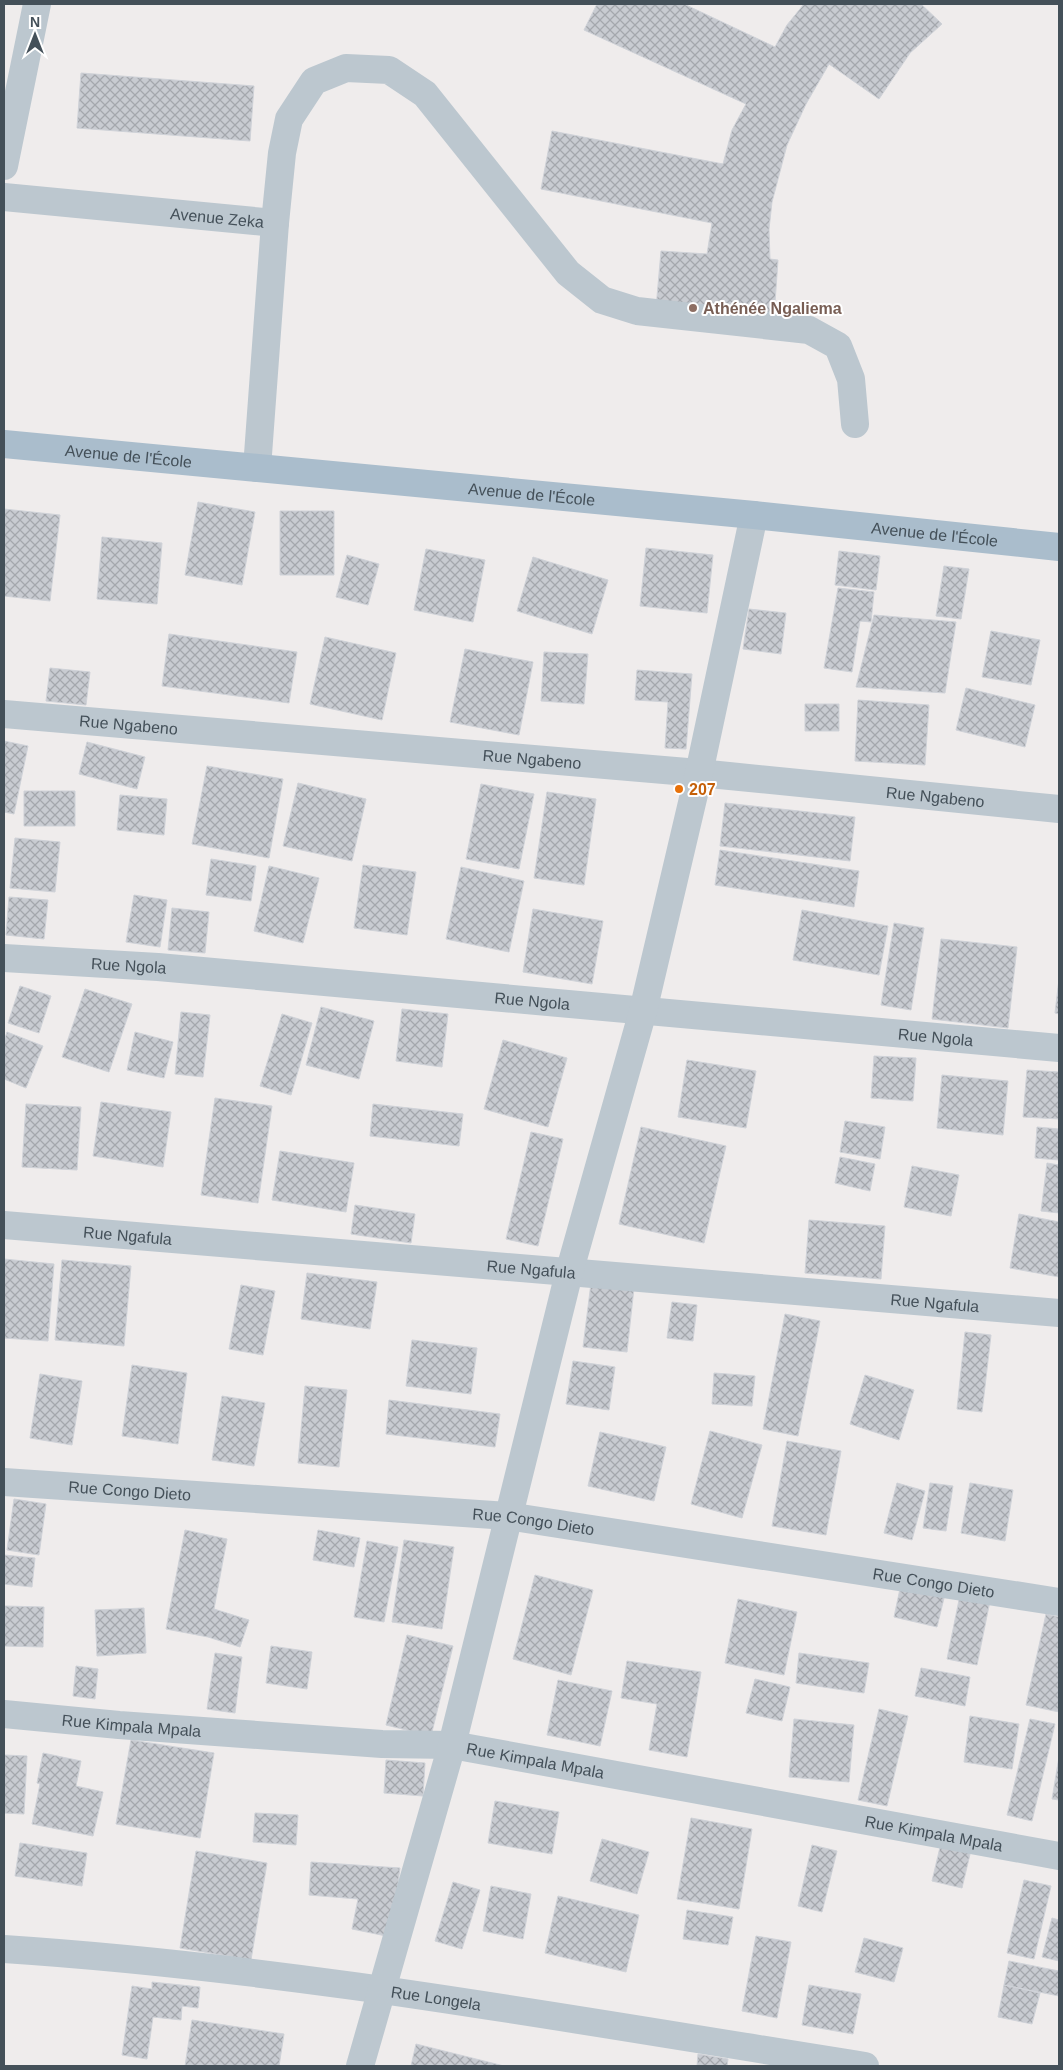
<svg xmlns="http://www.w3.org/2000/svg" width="1063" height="2070" viewBox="0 0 1063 2070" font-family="Arial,sans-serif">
<defs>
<pattern id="building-cross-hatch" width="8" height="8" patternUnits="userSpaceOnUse" patternTransform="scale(1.25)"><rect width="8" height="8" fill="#c8cbd1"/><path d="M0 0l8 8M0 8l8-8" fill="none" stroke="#a4a7ad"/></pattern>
</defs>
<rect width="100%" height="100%" fill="#efecec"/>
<path fill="url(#building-cross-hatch)" stroke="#cfd2d8" d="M597 4H684L775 47 787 25 804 4H921L942 24 910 53 879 99 829 64 806 104 787 145 772 202 769 229 770 259 778 260 774 317 656 308 661 251 707 254 712 223 541 189 552 131 723 164 732 130 746 104 584 30Z
M81 73 254 86 250 141 77 128Z
M198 502 255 512 242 585 185 575Z
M4 509 60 515 50 601 4 596Z
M280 511H334V575H280Z
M102 537 162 543 157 604 97 599Z
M646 548 713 555 707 613 640 606Z
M426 549 485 560 473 622 414 610Z
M839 551 880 556 876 590 835 585Z
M347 555 379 564 368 605 336 597Z
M533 557 608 580 592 634 517 611Z
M944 566 969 569 961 619 936 616Z
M838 588 874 592 871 622 860 621 852 672 824 668Z
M749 609 786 613 781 654 743 649Z
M874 615 956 622 945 693 856 687Z
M991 631 1040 640 1031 685 982 677Z
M169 634 297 652 289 703 162 686Z
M325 637 396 653 382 720 310 704Z
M465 649 533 662 519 735 450 722Z
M544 652 588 654 584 704 541 701Z
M50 668 90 672 86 705 46 701Z
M637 670 692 674 686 749 665 748 668 702 635 700Z
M966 688 1035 705 1025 747 956 730Z
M858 700 929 705 925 765 855 761Z
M805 704H839V731H805Z
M4 741 28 746 14 814 4 812Z
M87 742 145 757 137 789 79 774Z
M207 766 283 779 269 858 192 844Z
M298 783 366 799 352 861 283 846Z
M481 784 534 794 519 869 466 859Z
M24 791H75V826H24Z
M547 792 596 799 584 885 534 878Z
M120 795 167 799 164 835 117 830Z
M725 803 855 817 850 861 720 846Z
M15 838 60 842 55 892 10 888Z
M720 850 859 871 854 907 715 885Z
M211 859 256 866 251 901 206 895Z
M363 865 416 872 407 935 354 928Z
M269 866 319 878 303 943 254 931Z
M461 867 524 881 509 952 446 939Z
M134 895 167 900 160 947 126 942Z
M9 897 48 900 44 939 6 935Z
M172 908 209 912 205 953 168 950Z
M533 909 603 921 592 984 523 972Z
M802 910 888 926 879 975 793 960Z
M894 923 924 928 911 1010 881 1005Z
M941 939 1017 947 1008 1028 932 1019Z
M1059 979V1014L1055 1013Z
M20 986 51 996 39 1033 8 1023Z
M85 989 132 1004 109 1072 62 1057Z
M321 1007 374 1021 359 1079 306 1065Z
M402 1009 448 1014 442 1067 396 1061Z
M181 1012 210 1015 203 1077 175 1074Z
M282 1014 312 1023 291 1095 260 1086Z
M7 1032 43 1046 26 1088 4 1079V1041Z
M135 1032 173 1042 164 1078 127 1070Z
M503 1040 567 1058 548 1127 484 1109Z
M874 1056 916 1058 913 1101 871 1098Z
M687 1060 756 1071 746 1128 678 1117Z
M1027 1070 1059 1072V1119L1023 1117Z
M942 1075 1008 1081 1003 1135 937 1128Z
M215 1098 272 1106 258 1203 201 1195Z
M101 1102 171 1112 163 1167 93 1156Z
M26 1104 81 1107 77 1170 22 1167Z
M373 1104 463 1114 459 1146 370 1136Z
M845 1121 885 1127 880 1159 840 1152Z
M641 1127 726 1146 704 1243 619 1224Z
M1037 1127 1059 1129V1160L1035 1158Z
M531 1132 563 1139 538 1246 506 1239Z
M280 1151 354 1163 346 1212 272 1200Z
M840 1157 875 1164 870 1191 835 1183Z
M1047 1163 1059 1165V1213L1041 1211Z
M912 1166 959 1175 951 1216 904 1207Z
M355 1205 415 1214 411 1243 351 1234Z
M1019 1214 1059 1222V1277L1010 1268Z
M809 1220 885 1226 881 1279 805 1273Z
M4 1259 54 1264 48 1341 4 1338Z
M62 1260 131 1266 124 1346 55 1340Z
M307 1273 377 1282 370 1329 301 1319Z
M591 1283 634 1288 627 1352 583 1347Z
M241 1285 275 1291 263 1355 229 1349Z
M672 1302 697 1305 693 1341 667 1338Z
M785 1314 820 1321 798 1436 763 1429Z
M965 1332 991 1335 982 1412 957 1409Z
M412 1340 477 1348 471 1394 406 1386Z
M573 1361 615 1367 609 1410 566 1404Z
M132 1365 187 1373 178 1444 122 1436Z
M714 1373 755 1376 752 1406 712 1404Z
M40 1374 82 1381 72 1445 30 1438Z
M865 1375 914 1390 899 1440 850 1424Z
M305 1386 347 1390 339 1467 298 1463Z
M222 1396 265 1403 254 1466 212 1460Z
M389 1400 500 1414 495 1447 386 1434Z
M710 1431 762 1445 742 1518 691 1504Z
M600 1432 666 1447 654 1501 588 1486Z
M787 1441 841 1451 826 1535 772 1526Z
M897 1483 925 1491 912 1540 884 1533Z
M930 1483 953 1486 946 1531 923 1528Z
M970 1483 1013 1490 1005 1541 961 1533Z
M14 1499 46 1504 39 1555 7 1550Z
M185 1530 227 1539 214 1609 249 1620 240 1647 208 1637 166 1629Z
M318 1530 360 1538 354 1567 313 1560Z
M404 1540 454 1547 442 1629 392 1622Z
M367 1541 398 1547 384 1622 354 1617Z
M4 1555 35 1558 32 1587 4 1584Z
M535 1575 593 1590 571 1675 513 1659Z
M901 1584 945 1594 937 1627 894 1617Z
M960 1595 990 1601 977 1665 947 1659Z
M738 1599 797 1612 784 1675 725 1663Z
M4 1606 44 1607 43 1647 4 1646Z
M144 1608 146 1653 97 1656 95 1610Z
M1046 1614 1059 1617V1712L1026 1705Z
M407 1635 453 1646 431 1736 386 1725Z
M271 1646 312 1652 307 1689 266 1683Z
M215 1653 242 1657 235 1713 207 1709Z
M799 1653 869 1663 864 1693 796 1683Z
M627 1661 701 1672 687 1757 649 1750 657 1704 621 1698Z
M76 1666 98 1669 95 1699 73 1696Z
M921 1668 970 1677 965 1706 915 1696Z
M755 1679 790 1687 782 1721 746 1713Z
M558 1680 612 1691 600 1746 547 1735Z
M879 1709 908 1716 887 1806 858 1800Z
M970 1716 1019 1724 1012 1769 964 1762Z
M794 1719 854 1725 849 1782 789 1777Z
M1030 1719 1055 1724 1032 1821 1007 1815Z
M131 1740 214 1753 200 1838 116 1824Z
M43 1753 81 1761 76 1786 103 1792 93 1836 32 1824 40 1784 37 1783Z
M4 1755 27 1756 24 1814 4 1813Z
M1059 1757V1800L1052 1799Z
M386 1760 425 1763 423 1796 384 1793Z
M495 1801 559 1812 552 1854 488 1843Z
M255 1813 298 1815 296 1845 253 1842Z
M691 1818 752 1829 739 1909 677 1899Z
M602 1839 649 1852 637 1894 590 1881Z
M20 1843 87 1853 82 1886 15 1876Z
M941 1843 971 1850 962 1888 932 1881Z
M812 1845 837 1851 822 1912 798 1906Z
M196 1851 267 1863 251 1960 180 1948Z
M311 1862 400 1868 391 1937 352 1929 358 1899 309 1895Z
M1024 1880 1051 1886 1034 1959 1007 1953Z
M453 1882 480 1890 462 1949 435 1941Z
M491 1886 531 1894 523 1939 483 1931Z
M558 1896 639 1915 626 1972 545 1953Z
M687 1910 733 1917 728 1945 683 1939Z
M1052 1918 1059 1920V1961L1042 1957Z
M756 1936 791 1942 777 2018 742 2011Z
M864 1938 903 1948 894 1982 855 1972Z
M1009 1961 1059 1971V1996L1004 1985Z
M152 1982 200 1987 198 2008 182 2006 181 2020 153 2017 147 2059 122 2055 132 1986 152 1989Z
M809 1985 861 1994 853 2034 802 2025Z
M1004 1985 1040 1993 1032 2024 998 2017Z
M192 2020 284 2034 279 2066H185Z
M416 2044 504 2066H411Z
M698 2054 728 2059 727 2066H697Z"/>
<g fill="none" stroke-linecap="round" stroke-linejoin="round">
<g stroke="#bcc7cf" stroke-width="28">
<path d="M4 166 37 4"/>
<path id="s1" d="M4 197 275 223"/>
<path d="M257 468 275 223 282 153 289 119 314 81 346 68 389 70 425 94 568 273 602 300 637 311 809 330 838 346 851 379 855 424"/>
<path id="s2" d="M4 714 699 773 1059 809"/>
<path id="s3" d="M4 958 158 967 1059 1048"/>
<path id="s4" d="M4 1225 1059 1313"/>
<path id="s5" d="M4 1482 508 1516 1059 1602"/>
<path id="s6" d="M4 1714 119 1725 382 1744 452 1745 1059 1856"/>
<path id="s7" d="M4 1949C293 1968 579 2021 865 2066"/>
<path d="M360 2066 452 1745 569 1273 643 1011 699 773 754 515"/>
</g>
<path stroke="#aabdcc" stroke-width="28" id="s8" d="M4 444 754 515 1059 547"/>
</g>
<circle fill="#8d6e63" stroke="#fff" stroke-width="2" cx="693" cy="308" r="5"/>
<circle fill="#e8710a" stroke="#fff" stroke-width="2" cx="679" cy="789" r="5"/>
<g text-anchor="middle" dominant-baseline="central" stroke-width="4" stroke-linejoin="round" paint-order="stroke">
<g font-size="16" fill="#445059" stroke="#fff">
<text stroke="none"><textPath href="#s1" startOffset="214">Avenue Zeka</textPath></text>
<text stroke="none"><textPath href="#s8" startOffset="125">Avenue de l'École</textPath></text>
<text stroke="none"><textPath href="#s8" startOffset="530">Avenue de l'École</textPath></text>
<text stroke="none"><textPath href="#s8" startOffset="935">Avenue de l'École</textPath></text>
<text stroke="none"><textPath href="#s2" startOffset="125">Rue Ngabeno</textPath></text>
<text stroke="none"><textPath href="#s2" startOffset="530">Rue Ngabeno</textPath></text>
<text stroke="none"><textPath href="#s2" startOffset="935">Rue Ngabeno</textPath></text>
<text stroke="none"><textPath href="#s3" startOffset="125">Rue Ngola</textPath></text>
<text stroke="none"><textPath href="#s3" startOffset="530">Rue Ngola</textPath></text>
<text stroke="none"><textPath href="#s3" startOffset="935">Rue Ngola</textPath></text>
<text stroke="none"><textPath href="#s4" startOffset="124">Rue Ngafula</textPath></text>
<text stroke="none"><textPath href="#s4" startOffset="529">Rue Ngafula</textPath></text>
<text stroke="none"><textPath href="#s4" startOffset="934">Rue Ngafula</textPath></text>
<text stroke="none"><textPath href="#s5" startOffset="126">Rue Congo Dieto</textPath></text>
<text stroke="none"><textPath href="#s5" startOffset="531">Rue Congo Dieto</textPath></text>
<text stroke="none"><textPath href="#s5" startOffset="936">Rue Congo Dieto</textPath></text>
<text stroke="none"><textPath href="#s6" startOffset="128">Rue Kimpala Mpala</textPath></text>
<text stroke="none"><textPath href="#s6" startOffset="534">Rue Kimpala Mpala</textPath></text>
<text stroke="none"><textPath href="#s6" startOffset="939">Rue Kimpala Mpala</textPath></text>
<text stroke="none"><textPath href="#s7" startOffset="435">Rue Longela</textPath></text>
</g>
<g font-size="16" font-weight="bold" fill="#785e54" stroke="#fff" text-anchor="start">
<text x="703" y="308">Athénée Ngaliema</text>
</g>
<g font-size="16" font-weight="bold" fill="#c56008" stroke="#fff" text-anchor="start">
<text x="689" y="789">207</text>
</g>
</g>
<rect width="1063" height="2070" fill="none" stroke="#445059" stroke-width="10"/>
<g transform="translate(35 35)" stroke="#ffffff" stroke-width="4" paint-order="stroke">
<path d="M0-4L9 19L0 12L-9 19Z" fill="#445059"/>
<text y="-8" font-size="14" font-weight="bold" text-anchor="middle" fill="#445059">N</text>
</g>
</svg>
